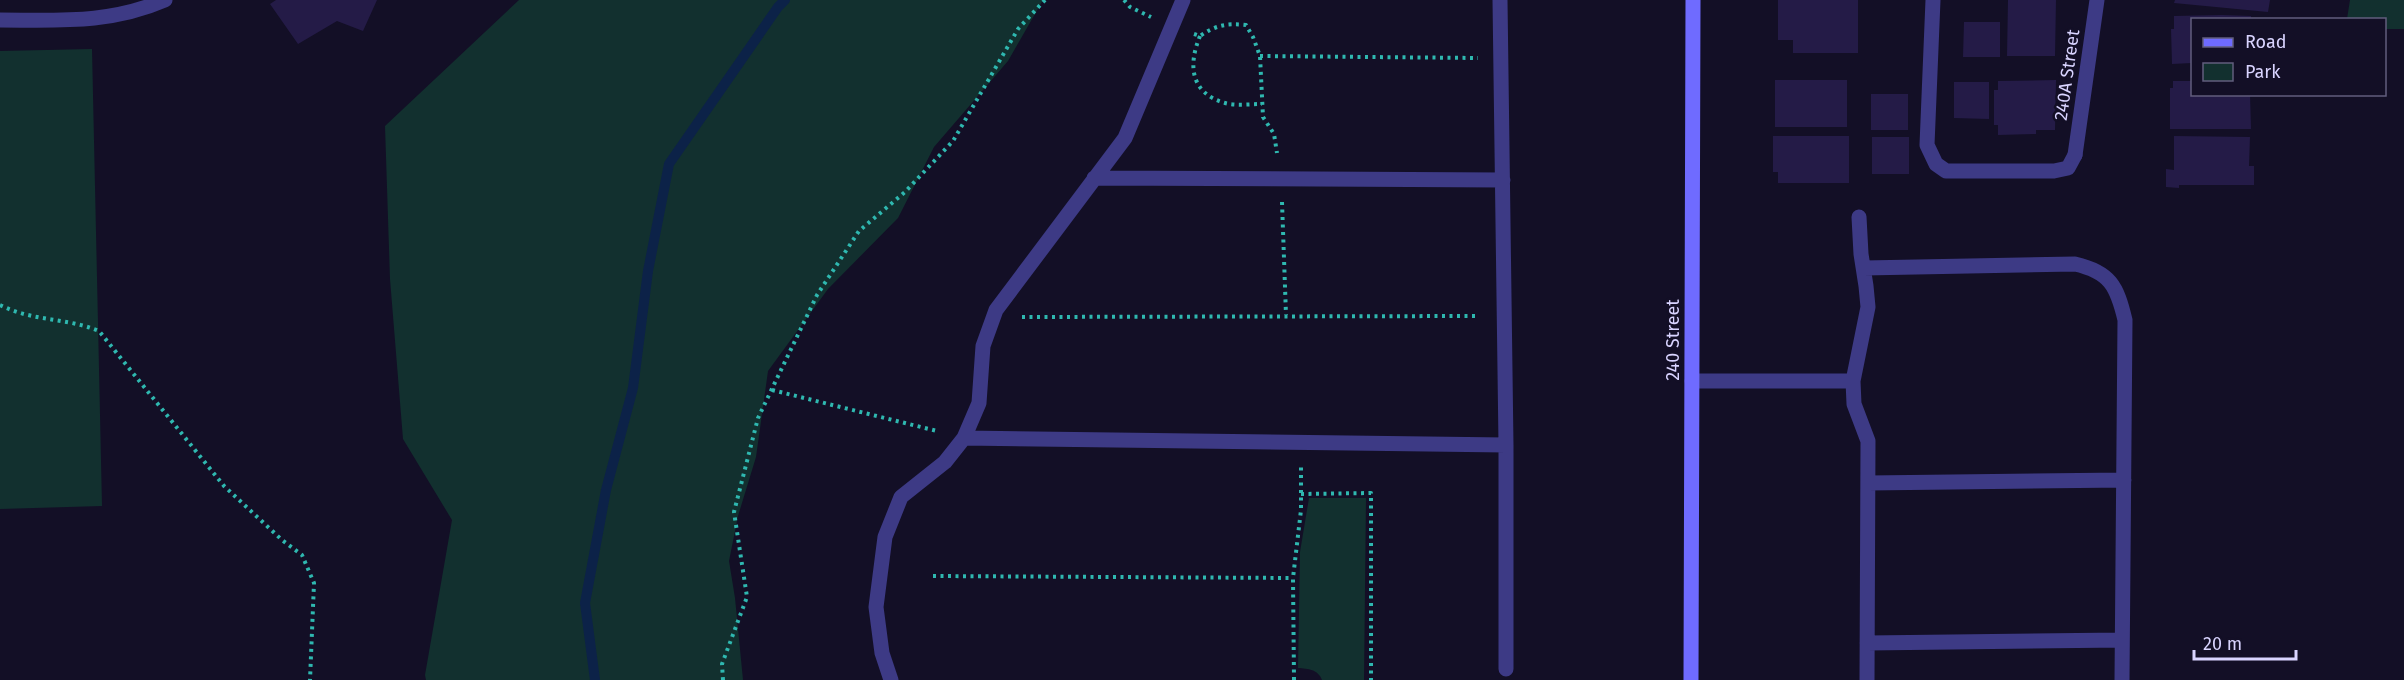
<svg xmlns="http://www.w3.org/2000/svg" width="2404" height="680" viewBox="0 0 2404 680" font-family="'Fira Sans',sans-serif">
<rect width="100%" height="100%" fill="#130f26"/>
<path fill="#12302f" d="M519 0H1043L1008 61 934 147 898 218 828 289 768 371 756 457 738 516 729 561 735 598 743 680H426L425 675 452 520 403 439 390 279 385 126Z
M2350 0H2404V29H2385L2384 20 2347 19Z
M92 49 102 506 0 509V51Z
M1309 498H1366L1364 680H1322C1318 669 1308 669 1298 668L1300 552Z"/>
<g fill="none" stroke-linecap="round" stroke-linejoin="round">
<path stroke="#0c2248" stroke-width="10" d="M595 680 585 603 606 490 633 388 648 271 669 164 778 7 785 0"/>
</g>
<path fill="#241b47" d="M276 0H377L363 31 337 21 298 44 270 4Z
M1778 0H1858V53H1793V40H1778Z
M2008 0H2056L2055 56H2007Z
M2175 0H2270L2268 12 2174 3Z
M2222 15 2251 16V20H2192V63L2172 64 2171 29H2174V16Z
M1964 22H2000V57H1963Z
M1775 80H1847V127H1775Z
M2056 80 2055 130H2036V134L1998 135V125H1994V90H1998V81Z
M2173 81H2192V94H2250L2251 129H2170V88H2173Z
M1954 82H1989V119L1954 118Z
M1871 94H1908V130H1871Z
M1773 136H1849V183H1778V172H1773Z
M2174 136 2250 137 2249 166H2254V185H2179V188L2166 187V169L2174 170Z
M1872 137H1909V174H1872Z"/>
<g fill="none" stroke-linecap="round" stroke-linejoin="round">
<path stroke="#2fb8b0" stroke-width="4" stroke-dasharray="3 4.5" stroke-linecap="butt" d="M1124 0 1130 7 1151 17
M1194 34 1200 36C1216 25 1227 23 1246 25L1253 37 1260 56 1263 117 1274 134 1277 153
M1200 36C1188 65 1190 93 1225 103 1236 106 1250 104 1262 104
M1260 56 1478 58
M1282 202 1286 315
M0 305C34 322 65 317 99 331L224 486 282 540 302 555 314 583 310 680
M1022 317 1479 316
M772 390 937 431
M1301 494 1371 493V680
M933 576 1293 578
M723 680 722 664 747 597 734 512 758 418 817 295 859 231 905 192 953 141 1018 29 1045 0
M1294 680 1293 578 1301 510V467"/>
<path stroke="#3d3a85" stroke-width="15" d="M1500 0 1506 445V669
M1933 0 1927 145 1936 164 1946 171H2054L2068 168 2075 155
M1094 178 1503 180
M1859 217 1861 254 1866 286 1868 307 1853 381 1854 404 1868 441 1867 680
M1864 268 2075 264C2110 272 2117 286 2125 320L2122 680
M1692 381H1853
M964 438 1506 445
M1868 483 2124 480
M1867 643 2122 640
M891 680 882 653 876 607 885 537 901 497 945 462 964 438 979 403 983 346 996 310 1125 138 1183 0"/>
<path stroke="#3d3a85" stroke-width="15" d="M0 20C59 20 110 24 165 0
M2075 155 2097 0"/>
<path stroke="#6f6bff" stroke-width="15" d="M1691 680 1693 0"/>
</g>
<g text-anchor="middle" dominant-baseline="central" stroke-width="5" stroke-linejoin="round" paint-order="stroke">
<g font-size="18" fill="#d9d4ff" stroke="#130f26">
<text transform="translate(2067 75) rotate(-82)">240A Street</text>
<text transform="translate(1673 340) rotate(-90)">240 Street</text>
</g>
</g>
<rect x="2191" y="18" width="195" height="78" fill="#130f26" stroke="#625e7d" stroke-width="1.5"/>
<rect x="2203" y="38" width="30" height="9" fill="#6f6bff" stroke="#625e7d" stroke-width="1.5"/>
<text x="2245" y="48" font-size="18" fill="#d9d4ff">Road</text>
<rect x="2203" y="63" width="30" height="18" fill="#12302f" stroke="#625e7d" stroke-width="1.5"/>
<text x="2245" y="78" font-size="18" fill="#d9d4ff">Park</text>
<path d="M2194 650v9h102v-9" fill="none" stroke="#d9d4ff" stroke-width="3"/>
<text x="2203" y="650" font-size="18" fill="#d9d4ff" stroke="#130f26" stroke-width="4.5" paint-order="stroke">20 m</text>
</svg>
